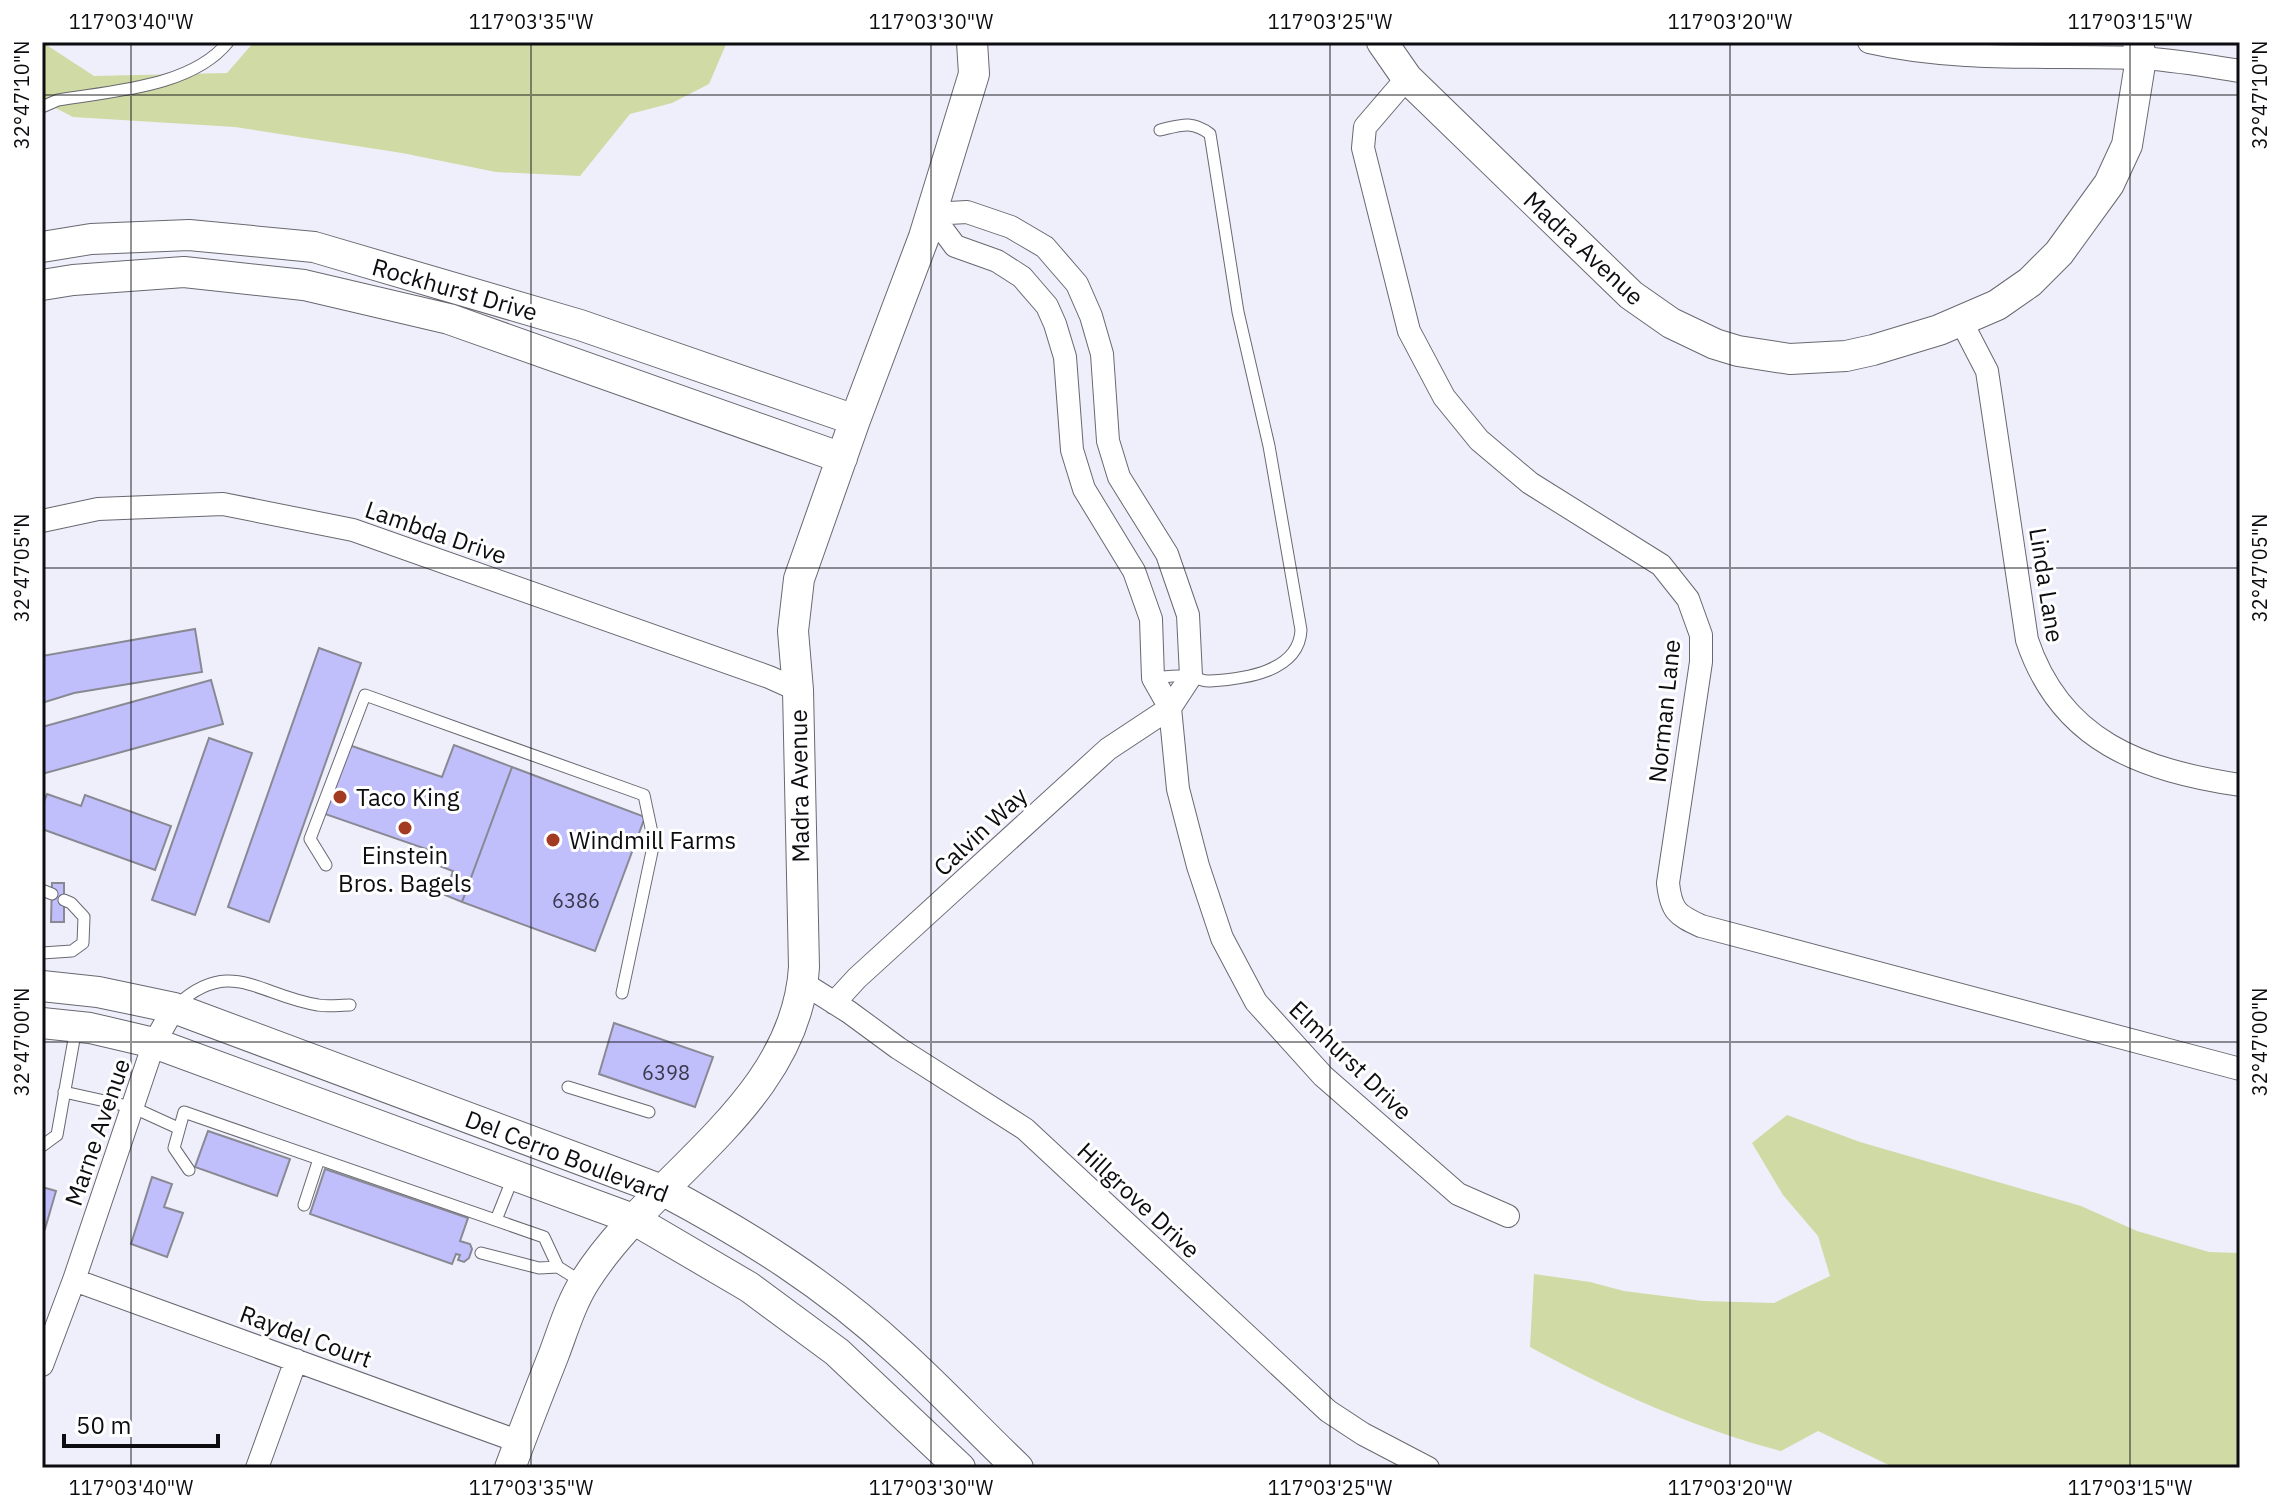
<svg xmlns="http://www.w3.org/2000/svg" width="2282" height="1510" viewBox="0 0 2282 1510" font-family="'IBM Plex Sans',sans-serif">
<rect width="100%" height="100%" fill="#efeffb"/>
<path fill="#cfdaa4" d="M42 42 94 76 227 73 254 42H727L709 84 672 103 630 114 580 176 496 172 402 153 235 127 73 117 42 101Z
M1787 1115 1860 1142 2081 1206 2137 1231 2209 1252 2240 1253V1468H1895L1818 1431 1781 1451C1693 1428 1609 1390 1530 1347L1534 1274 1590 1282 1624 1291 1703 1301 1774 1303 1830 1276 1818 1236 1783 1195 1752 1143Z"/>
<path fill="#c1befc" stroke="#898993" stroke-width="2" d="M195 629 202 672 74 693 42 703V656Z
M319 648 361 663 269 922 228 907Z
M211 680 223 724 42 774V727Z
M209 738 252 753 195 915 152 900Z
M349 745 442 777 454 745 512 767 462 902 445 895 453 871 434 864 438 853 325 814Z
M512 767 645 817 595 951 462 902Z
M47 794 81 806 85 795 171 826 155 870 42 829V806Z
M52 883H64V922H51Z
M614 1023 713 1057 695 1107 599 1074Z
M208 1131 290 1159 277 1196 195 1167Z
M325 1169 468 1218 460 1241 470 1244 472 1249 469 1258 464 1262 458 1260 460 1255 456 1254 452 1264 310 1214Z
M152 1177 172 1184 164 1207 183 1213 167 1257 131 1244Z
M42 1187 56 1191 45 1229 42 1228Z"/>
<g fill="none" stroke-linecap="round" stroke-linejoin="round">
<defs>
<path id="lane" d="M42 107 58 100C112 91 192 87 228 42
M1154 678C1166 677 1180 674 1192 677 1199 678 1203 682 1210 681 1244 679 1299 672 1301 630L1269 446 1238 312 1210 134C1192 120 1181 125 1160 130
M326 865 310 839 365 695 644 795 654 842 622 993
M42 890 52 894
M42 953 72 951 83 943 84 917 71 903 64 900
M177 1005C230 956 260 996 318 1005 328 1007 340 1005 350 1005
M568 1087 649 1112
M64 1092 132 1107 178 1128
M42 1146 57 1135 76 1028
M189 1170 174 1148 184 1112 544 1237 558 1267 582 1282
M304 1205 319 1159
M496 1220 514 1175
M481 1253 539 1268 558 1267"/>
<path id="street" d="M1869 42C1956 62 2048 55 2137 58 2171 59 2206 66 2240 71
M1407 78 1365 127 1363 148 1409 331 1444 397 1479 440 1530 483 1661 565 1688 599 1701 635V662L1668 883C1671 911 1677 915 1701 926L2240 1069
M931 214 955 246 997 261 1022 277 1047 306 1055 324 1065 357 1072 450 1084 489 1134 571 1151 619 1153 678 1170 708 1178 789 1198 866 1222 938 1256 1002 1323 1076 1458 1194 1508 1216
M1960 319 1987 371 2027 640C2061 742 2142 770 2240 785
M42 521 98 509 223 504 353 530 769 677 798 690
M803 983 849 1012 898 1048 1025 1129 1328 1411 1363 1434 1428 1468
M834 1003 857 978 1108 749 1170 708 1191 676 1188 615 1167 554 1119 477 1108 441 1102 354 1091 316 1077 284 1045 247 1011 227 967 212 931 214
M74 1280 520 1442
M42 1365 74 1280 154 1043 174 1008
M257 1468 296 1360"/>
<path id="secondary" d="M1382 42 1407 78 1631 295 1671 323 1715 344 1738 351 1790 359 1846 356 1873 350 1939 330 1997 305 2030 282 2059 253 2109 184 2127 145 2141 58 2138 42
M42 247 91 239 189 235 314 247 580 325 855 420
M42 285 73 280 184 272 304 285 449 319 842 458
M42 986 98 992 174 1008 662 1190C749 1236 827 1285 899 1352 940 1389 978 1430 1018 1468
M42 1023 90 1028 154 1043 633 1219 749 1287 837 1352 960 1468
M510 1468C524 1430 539 1392 554 1354 563 1330 571 1303 585 1281 651 1176 796 1103 804 967L798 690 793 631 799 579 855 420 924 237 974 74 972 42"/>
</defs>
<use href="#lane" stroke="#686871" stroke-width="13"/>
<use href="#street" stroke="#686871" stroke-width="24"/>
<use href="#secondary" stroke="#686871" stroke-width="32"/>
<use href="#lane" stroke="#fff" stroke-width="11"/>
<use href="#street" stroke="#fff" stroke-width="22"/>
<use href="#secondary" stroke="#fff" stroke-width="30"/>
</g>
<path fill="none" stroke="#0d0d11" stroke-width="2" stroke-opacity="0.45" d="M131 42V1468M531 42V1468M931 42V1468M1330 42V1468M1730 42V1468M2130 42V1468M42 95H2240M42 568H2240M42 1042H2240"/>
<g fill="#a33a22" stroke="#fff" stroke-width="3">
<circle cx="340" cy="797" r="8"/>
<circle cx="405" cy="828" r="8"/>
<circle cx="553" cy="840" r="8"/>
</g>
<g text-anchor="middle" dominant-baseline="central" stroke-width="6" stroke-linejoin="round" paint-order="stroke">
<g font-size="20" fill="#3a394c">
<text x="576" y="900">6386</text>
<text x="666" y="1072">6398</text>
</g>
<g font-size="24" fill="#0d0d11" stroke="#fff">
<text transform="translate(1584 248) rotate(43)">Madra Avenue</text>
<text transform="translate(455 289) rotate(16)">Rockhurst Drive</text>
<text transform="translate(436 532) rotate(19)">Lambda Drive</text>
<text transform="translate(2047 585) rotate(81)">Linda Lane</text>
<text transform="translate(1664 711) rotate(-84)">Norman Lane</text>
<text transform="translate(799 786) rotate(-91)">Madra Avenue</text>
<text transform="translate(980 831) rotate(-43)">Calvin Way</text>
<text transform="translate(1351 1060) rotate(44)">Elmhurst Drive</text>
<text transform="translate(97 1132) rotate(-71)">Marne Avenue</text>
<text transform="translate(567 1156) rotate(21)">Del Cerro Boulevard</text>
<text transform="translate(1139 1200) rotate(43)">Hillgrove Drive</text>
<text transform="translate(306 1336) rotate(20)">Raydel Court</text>
</g>
<g font-size="24" fill="#0d0d11" stroke="#fff" text-anchor="start">
<text x="356" y="797">Taco King</text>
<text x="569" y="840">Windmill Farms</text>
<text x="405" y="855" text-anchor="middle">Einstein<tspan x="405" dy="28">Bros. Bagels</tspan></text>
</g>
</g>
<rect width="2282" height="1510" fill="none" stroke="#ffffff" stroke-width="88"/>
<path d="M64 1434v12h154v-12" fill="none" stroke="#0d0d11" stroke-width="4"/>
<text x="76" y="1434" font-size="24" fill="#0d0d11" stroke="#ffffff" stroke-width="6" paint-order="stroke">50 m</text>
<rect x="44" y="44" width="2194" height="1422" fill="none" stroke="#0d0d11" stroke-width="3"/>
<g font-size="20" text-anchor="middle" fill="#0d0d11">
<text x="131" y="29">117°03'40"W</text>
<text x="531" y="29">117°03'35"W</text>
<text x="931" y="29">117°03'30"W</text>
<text x="1330" y="29">117°03'25"W</text>
<text x="1730" y="29">117°03'20"W</text>
<text x="2130" y="29">117°03'15"W</text>
<text transform="translate(22 95) rotate(-90)" y="7">32°47'10"N</text>
<text transform="translate(2260 95) rotate(-90)" y="7">32°47'10"N</text>
<text transform="translate(22 568) rotate(-90)" y="7">32°47'05"N</text>
<text transform="translate(2260 568) rotate(-90)" y="7">32°47'05"N</text>
<text transform="translate(22 1042) rotate(-90)" y="7">32°47'00"N</text>
<text transform="translate(2260 1042) rotate(-90)" y="7">32°47'00"N</text>
<text x="131" y="1495">117°03'40"W</text>
<text x="531" y="1495">117°03'35"W</text>
<text x="931" y="1495">117°03'30"W</text>
<text x="1330" y="1495">117°03'25"W</text>
<text x="1730" y="1495">117°03'20"W</text>
<text x="2130" y="1495">117°03'15"W</text>
</g>
</svg>
